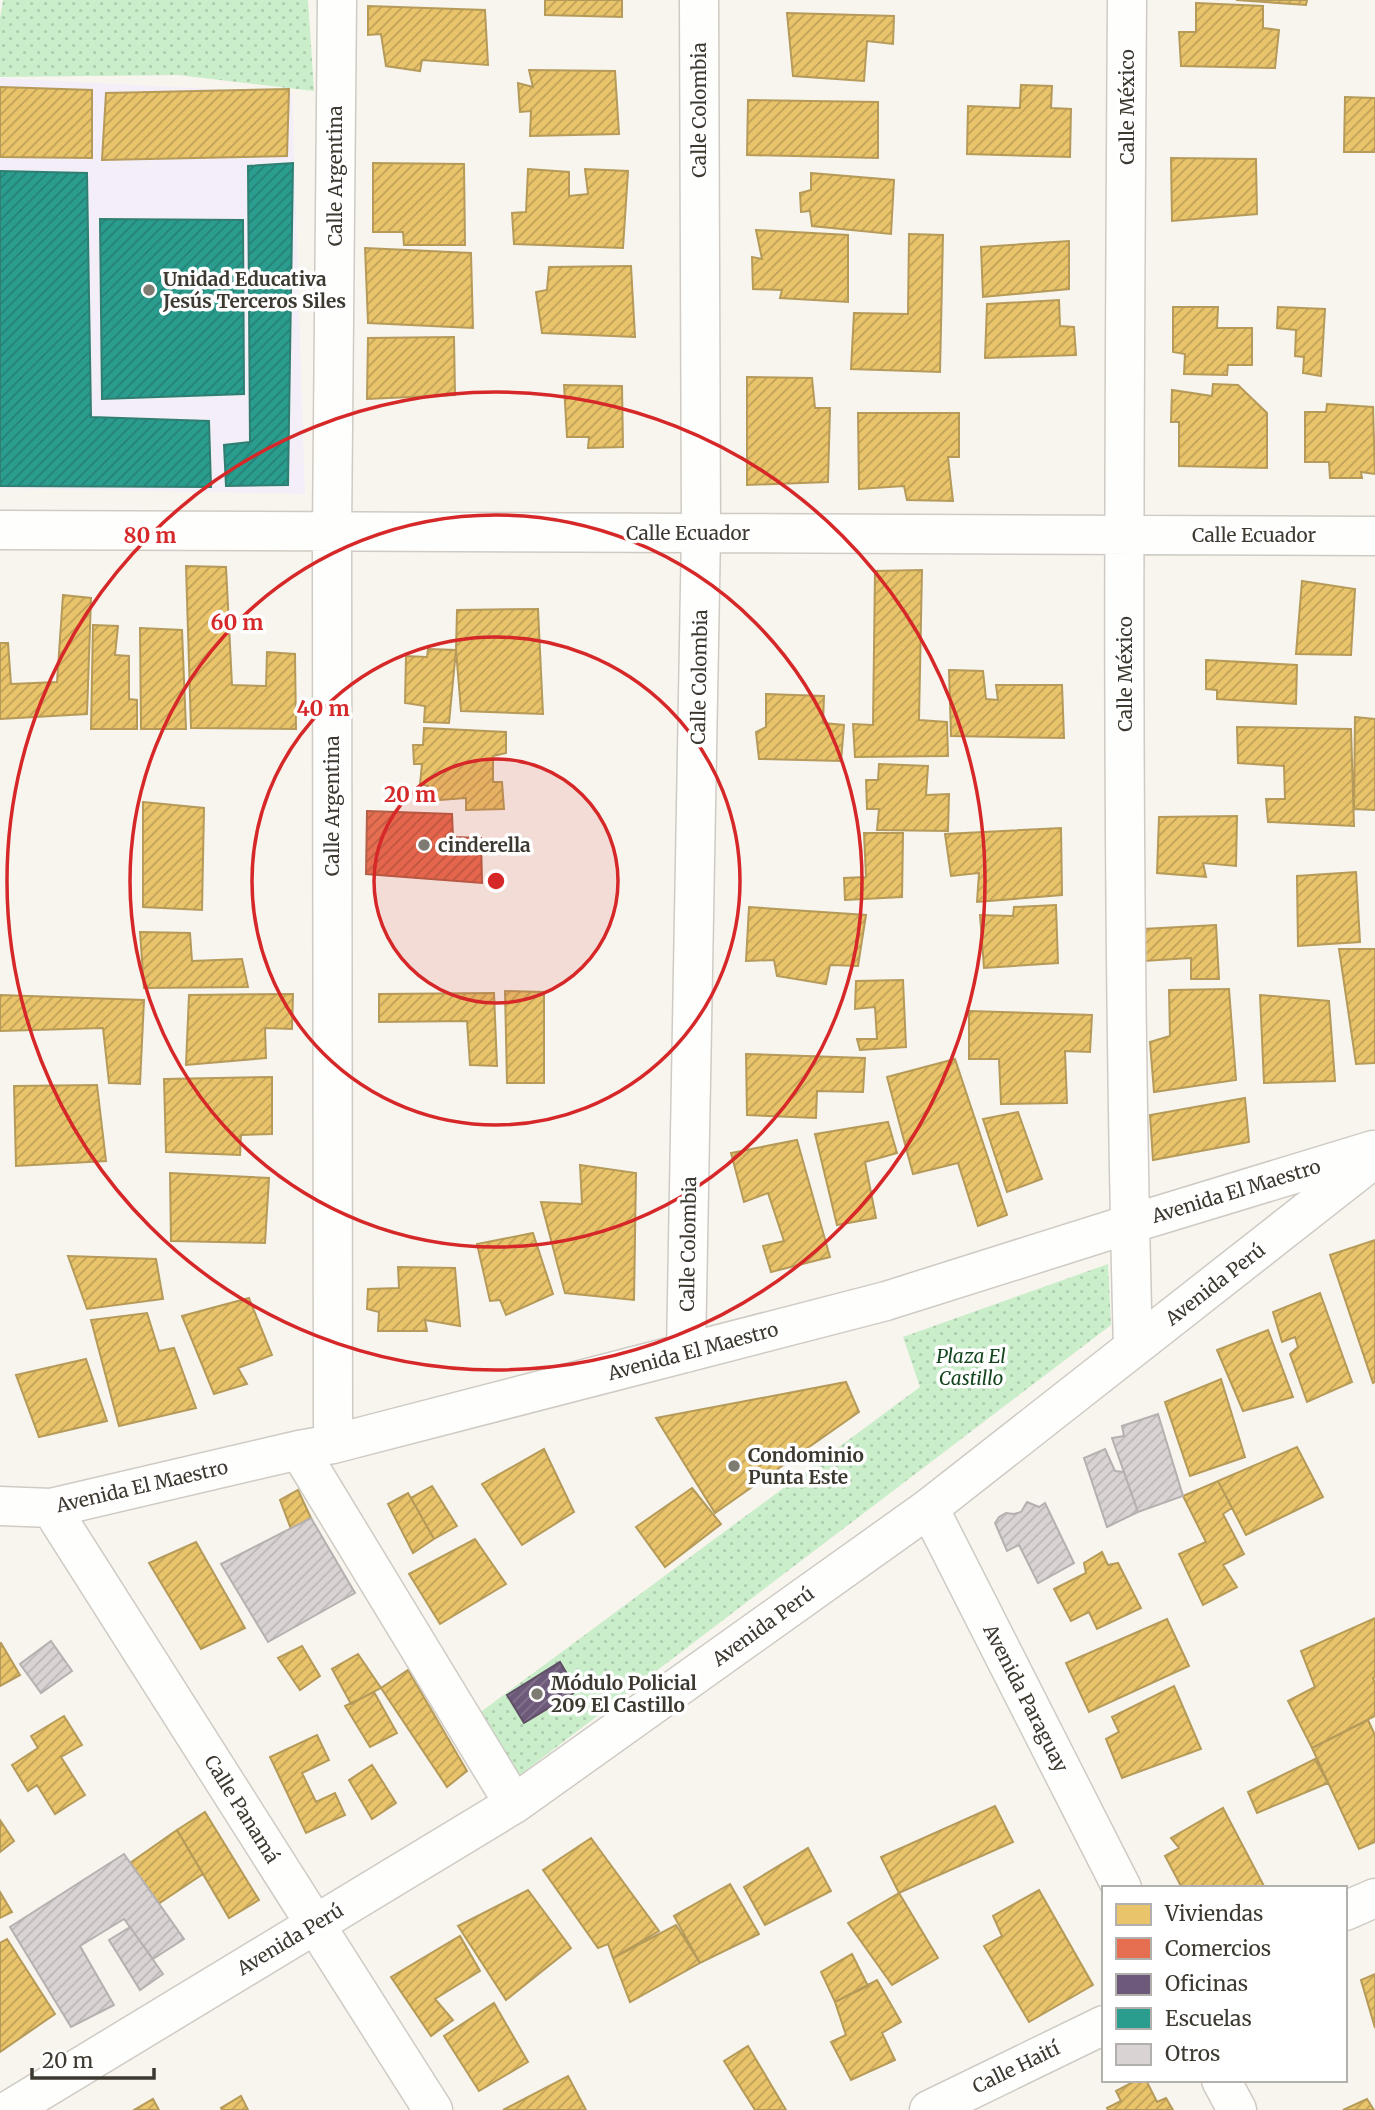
<svg xmlns="http://www.w3.org/2000/svg" width="1375" height="2110" viewBox="0 0 1375 2110" font-family="Merriweather,serif">
<defs>
<pattern id="green-dots" width="8" height="8" patternUnits="userSpaceOnUse" patternTransform="scale(1.75)"><rect width="8" height="8" fill="#caedca"/><path d="M2 2h.1M6 6h.1" fill="none" stroke="#aeccae" stroke-width="1.8" stroke-linecap="round"/></pattern>
<pattern id="homes-hatch" width="6" height="6" patternUnits="userSpaceOnUse" patternTransform="scale(1.75)"><rect width="6" height="6" fill="#e9c46a"/><path d="M-1 1l2-2M0 6l6-6M5 7l2-2" fill="none" stroke="#bea058"/></pattern>
<pattern id="shops-hatch" width="6" height="6" patternUnits="userSpaceOnUse" patternTransform="scale(1.75)"><rect width="6" height="6" fill="#e76f51"/><path d="M-1 1l2-2M0 6l6-6M5 7l2-2" fill="none" stroke="#bc5c44"/></pattern>
<pattern id="offices-hatch" width="6" height="6" patternUnits="userSpaceOnUse" patternTransform="scale(1.75)"><rect width="6" height="6" fill="#6d597a"/><path d="M-1 1l2-2M0 6l6-6M5 7l2-2" fill="none" stroke="#83748c"/></pattern>
<pattern id="schools-hatch" width="6" height="6" patternUnits="userSpaceOnUse" patternTransform="scale(1.75)"><rect width="6" height="6" fill="#2a9d8f"/><path d="M-1 1l2-2M0 6l6-6M5 7l2-2" fill="none" stroke="#258175"/></pattern>
<pattern id="building-hatch" width="6" height="6" patternUnits="userSpaceOnUse" patternTransform="scale(1.75)"><rect width="6" height="6" fill="#d9d3d3"/><path d="M-1 1l2-2M0 6l6-6M5 7l2-2" fill="none" stroke="#bbb6b5"/></pattern>
</defs>
<rect width="100%" height="100%" fill="#f8f5ee"/>
<path fill="#f3eef7" d="M0 78 292 93 305 494 0 488Z"/>
<path fill="url(#green-dots)" d="M3 0H308L314 91 178 75 0 77V18Z
M1108 1264 1111 1325 521 1774 508 1769 478 1714 920 1387 903 1337Z"/>
<path fill="url(#homes-hatch)" stroke="#b59a59" stroke-width="2" d="M545 0H622V17L545 15Z
M1236 0H1307L1306 5Z
M1196 3 1263 6V28L1279 30 1275 68 1181 66 1179 32H1196Z
M368 6 485 10 488 65 422 60 420 71 386 66 381 34 368 35Z
M787 13 894 16 893 44 867 41 864 81 793 76Z
M529 70 615 71 619 134 530 136 531 111 520 112 518 83 533 87Z
M1021 85 1052 86 1051 108 1071 109 1070 157 967 154 968 106 1020 108Z
M0 87 92 90V158L0 157Z
M289 89 287 156 102 160 106 93Z
M1345 97 1375 98V152H1344Z
M748 100 878 102V158L747 155Z
M1171 158 1256 159 1257 214 1172 221Z
M373 163 464 164 465 245H404L403 232H373Z
M528 169 569 172V196L588 194 585 169 628 171 623 248 514 244 512 213 526 212Z
M811 173 894 180 891 234 812 226 810 211 801 212 800 193 811 190Z
M756 230 848 235V302L780 298 782 290 753 289 752 257 762 259Z
M909 234 943 235 940 372 851 369 854 313 908 314Z
M1069 241V289L983 297 981 247Z
M365 248 471 253 473 328 368 323Z
M631 266 635 337 542 333 536 292 547 290 549 267Z
M1059 300 1060 326 1074 327 1076 355 985 358 987 304Z
M1173 307H1218L1217 328H1252V365H1228L1227 375 1184 374 1185 354 1173 352Z
M1278 307 1325 309 1321 376 1303 373 1304 357 1295 356 1296 330 1277 328Z
M454 337 455 395 367 399 368 338Z
M747 377 812 378 815 408H830L828 482 747 485Z
M1213 384 1238 385 1267 413V468L1179 466V422H1171L1172 390 1212 396Z
M564 385 622 386 623 447 588 448 589 437H567Z
M1327 404 1373 407 1375 474 1361 472 1362 478H1330L1329 462H1305V412H1326Z
M858 413H959V457H948L953 501 907 500 904 486 859 489Z
M186 566 226 567 232 685 266 686 267 652 295 654 296 729 191 728Z
M922 570 919 720 947 722 948 756 855 757 853 724 873 725 875 571Z
M1302 581 1355 589 1351 655 1296 654Z
M63 595 91 598 87 714 0 719V643H8L11 684 57 682Z
M538 609 543 714 461 711 456 650 457 610Z
M93 625 118 626 115 655 129 656V699L137 700V729H91Z
M140 628 182 630 186 729H141Z
M428 649 456 650 449 723 424 722 425 706 405 703 406 656 427 657Z
M1206 660 1297 665 1296 704 1217 699V690L1206 689Z
M949 670 983 671 986 699 998 700 996 685H1062L1064 738 951 736Z
M766 694 824 696 823 723 844 725 841 761 759 759 756 732 766 727Z
M1355 717 1375 719V810L1354 809Z
M1237 727 1351 729 1354 826 1268 822 1266 799H1285L1284 766 1238 763Z
M424 728 506 732V753L493 756V782H502L504 809 466 810V798L427 801 428 786 420 784 422 764H414L413 745H423Z
M879 764 928 766 926 795 949 794 948 831 877 830 879 809H867L866 780H878Z
M143 802 204 808 202 910 143 907Z
M1237 816 1236 866 1203 863 1206 877 1157 873 1159 817Z
M1061 828 1062 895 977 902 979 873 951 876 945 834Z
M864 833H903L902 897 845 900 844 878 866 877Z
M1356 872 1360 942 1298 946 1297 876Z
M1056 905 1058 963 984 968 980 915 1013 916 1014 907Z
M749 907 866 915 858 966 830 965 826 984 777 976 774 960 746 961Z
M1216 925 1219 979H1191V958L1144 961 1143 929Z
M140 932 190 933 192 961 242 959 248 987 144 988Z
M1339 949H1375V1063L1356 1064Z
M903 980 906 1047 860 1050 857 1039H877L875 1007 855 1009 856 981Z
M1229 989 1236 1080 1154 1092 1150 1042 1170 1036 1169 990Z
M505 991 544 992V1083H507Z
M494 993 497 1066 470 1065 467 1021 379 1022V994Z
M293 994 292 1029 265 1028 266 1058 186 1065 189 995Z
M0 995 144 1000 140 1084 109 1083 103 1028 0 1031Z
M1260 995 1329 1001 1335 1081 1264 1083Z
M969 1011 1092 1015 1090 1052 1065 1051 1067 1103 1001 1104 999 1059H969Z
M746 1054 865 1058 863 1092 817 1091 816 1118 747 1115Z
M955 1059 1007 1215 978 1226 958 1163 913 1174 887 1077Z
M272 1077V1134L241 1135 240 1155 166 1152 164 1079Z
M97 1085 106 1161 16 1166 14 1086Z
M1245 1098 1249 1142 1153 1160 1150 1115Z
M1018 1112 1042 1179 1007 1192 983 1119Z
M888 1122 897 1153 865 1162 876 1218 837 1225 815 1134Z
M797 1140 830 1257 771 1272 763 1246 784 1241 768 1193 744 1202 731 1153Z
M580 1165 636 1173 634 1300 565 1293 541 1202 582 1204Z
M170 1173 269 1178 265 1243 171 1241Z
M533 1233 553 1294 506 1315 500 1300 490 1301 477 1244Z
M1375 1240V1382L1373 1383 1330 1255Z
M68 1256 156 1259 163 1299 87 1309Z
M398 1267 455 1268 460 1326 425 1320 427 1331H378L379 1312 367 1309 368 1289 399 1288Z
M1320 1293 1352 1382 1307 1402 1290 1354 1298 1347 1295 1337 1282 1342 1273 1312Z
M249 1298 272 1355 238 1368 247 1384 214 1394 182 1316Z
M147 1313 159 1351 174 1348 196 1408 119 1426 91 1320Z
M1268 1330 1293 1397 1243 1411 1217 1350Z
M86 1359 107 1421 39 1437 16 1375Z
M1221 1379 1245 1457 1190 1476 1165 1402Z
M846 1382 859 1412 715 1513 656 1418Z
M1297 1447 1323 1497 1246 1535 1218 1481Z
M544 1449 574 1512 522 1545 482 1484Z
M1218 1481 1232 1508 1223 1514 1244 1554 1223 1565 1237 1587 1203 1605 1179 1554 1206 1542 1183 1496Z
M432 1486 457 1526 434 1539 411 1498Z
M692 1488 721 1524 665 1567 636 1527Z
M298 1490 311 1518 291 1529 280 1500Z
M408 1493 434 1539 413 1553 388 1504Z
M475 1539 506 1584 440 1624 409 1574Z
M196 1542 245 1628 201 1649 149 1563Z
M1102 1552 1108 1565 1118 1563 1141 1608 1097 1629 1089 1612 1071 1621 1054 1589 1086 1573 1084 1563Z
M1375 1618V1677L1373 1678 1375 1683V1716L1312 1748 1288 1701 1315 1687 1301 1651Z
M1167 1619 1189 1666 1089 1712 1066 1663Z
M1 1643 20 1675 0 1686V1644Z
M302 1646 320 1676 300 1690 278 1658Z
M358 1654 381 1688 351 1704 332 1669Z
M408 1670 467 1771 447 1787 381 1688Z
M1174 1686 1201 1749 1122 1778 1106 1739 1119 1732 1112 1717Z
M374 1692 397 1733 370 1747 345 1706Z
M64 1716 82 1745 61 1757 85 1795 55 1814 37 1785 28 1791 12 1765 38 1748 31 1736Z
M1368 1720 1375 1735V1842L1359 1849 1312 1748Z
M317 1735 329 1760 302 1773 316 1802 335 1793 345 1815 306 1833 270 1757Z
M1315 1759 1328 1783 1257 1813 1248 1792Z
M372 1765 396 1803 372 1819 349 1780Z
M995 1806 1013 1842 899 1893 881 1857Z
M1223 1808 1265 1888H1182L1165 1856 1179 1848 1171 1838Z
M205 1812 259 1900 229 1918 177 1830Z
M0 1820 14 1841 0 1852Z
M177 1830 203 1874 158 1904 130 1863Z
M591 1838 659 1931 613 1958 608 1944 598 1948 543 1870Z
M808 1848 831 1891 765 1925 744 1887Z
M730 1884 759 1934 700 1963 674 1916Z
M528 1890 571 1948 506 2000 458 1926Z
M1039 1890 1093 1985 1029 2022 984 1946 1002 1936 993 1916Z
M0 1892 12 1912 0 1918Z
M899 1893 938 1958 892 1985 848 1923Z
M676 1925 700 1963 630 2002 613 1958Z
M460 1936 480 1971 435 1999 453 2020 431 2036 391 1977Z
M7 1939 55 2014 0 2052V1943Z
M852 1954 868 1986 835 2002 821 1972Z
M1375 1974V2028L1361 1980Z
M877 1980 901 2022 882 2033 895 2060 851 2080 831 2042 846 2035 835 2002Z
M494 2003 528 2062 479 2091 444 2036Z
M748 2046 786 2110H755L724 2061Z
M568 2076 586 2110H503Z
M1137 2080H1146L1157 2102 1166 2098 1173 2110H1108L1107 2108 1121 2101 1116 2091Z
M241 2096 248 2110H222L221 2108Z
M153 2099 159 2110H134Z
M1367 2099 1374 2110H1343Z"/>
<path fill="url(#shops-hatch)" stroke="#b45f47" stroke-width="2" d="M367 811 452 814 453 837 481 838 482 883 366 874Z"/>
<path fill="url(#offices-hatch)" stroke="#5f4f64" stroke-width="2" d="M560 1662 577 1691 524 1723 507 1695Z"/>
<path fill="url(#schools-hatch)" stroke="#307f72" stroke-width="2" d="M293 163 288 485 226 486 224 445 250 442 248 166Z
M0 171 87 173 91 417 209 421 211 487 0 486Z
M100 219 243 220 244 394 102 399Z"/>
<path fill="url(#building-hatch)" stroke="#b6b0b0" stroke-width="2" d="M1158 1414 1183 1496 1138 1512 1112 1438 1124 1436 1122 1426Z
M1105 1449 1115 1471 1124 1472 1138 1512 1107 1527 1084 1458Z
M1027 1502 1039 1507 1045 1503 1074 1563 1038 1583 1019 1545 1007 1551 995 1523 999 1517 1006 1513 1014 1514 1021 1512Z
M311 1518 355 1593 268 1642 221 1564Z
M51 1641 72 1671 41 1693 20 1664Z
M124 1854 184 1939 153 1959 124 1919 80 1946 114 2005 71 2027 10 1927Z
M130 1927 163 1974 140 1990 109 1940Z"/>
<g fill="none" stroke-linecap="round" stroke-linejoin="round">
<defs>
<path id="minor" d="M1127 0C1124 449 1121 899 1133 1348
M0 530 1375 536
M686 1353 701 533 699 0
M333 1444 332 532 337 0
M299 1450 514 1804
M0 1506 51 1508 299 1450 333 1444 886 1301 1130 1224 1373 1150
M51 1508 433 2110
M929 1508 1122 1888
M1345 1911 1375 1898
M1221 2080 1237 2110
M9 2110 514 1804 929 1508 1375 1158
M929 2110 1104 2025"/>
</defs>
<use href="#minor" stroke="#cfcbc4" stroke-width="41"/>
<use href="#minor" stroke="#fefefc" stroke-width="38"/>
</g>
<circle cx="496" cy="881" r="122" fill="#d62828" fill-opacity=".12"/>
<g fill="none" stroke="#d62828" stroke-width="3.5">
<circle cx="496" cy="881" r="122"/>
<circle cx="496" cy="881" r="244"/>
<circle cx="496" cy="881" r="366"/>
<circle cx="496" cy="881" r="489"/>
</g>
<g fill="#7e7b72" stroke="#fff" stroke-width="2.5">
<circle cx="149" cy="290" r="7"/>
<circle cx="424" cy="845" r="7"/>
<circle cx="734" cy="1466" r="7"/>
<circle cx="537" cy="1694" r="7"/>
</g>
<g text-anchor="middle" dominant-baseline="central" stroke-width="7" stroke-linejoin="round" paint-order="stroke">
<g font-size="19" fill="#3d3930" stroke="#fff">
<text transform="translate(1127 107) rotate(-90)">Calle México</text>
<text transform="translate(699 110) rotate(-90)">Calle Colombia</text>
<text transform="translate(335 176) rotate(-90)">Calle Argentina</text>
<text x="688" y="533">Calle Ecuador</text>
<text x="1254" y="535">Calle Ecuador</text>
<text transform="translate(1125 674) rotate(-90)">Calle México</text>
<text transform="translate(699 677) rotate(-89)">Calle Colombia</text>
<text transform="translate(332 806) rotate(-90)">Calle Argentina</text>
<text transform="translate(1236 1191) rotate(-17)">Avenida El Maestro</text>
<text transform="translate(688 1244) rotate(-89)">Calle Colombia</text>
<text transform="translate(1215 1284) rotate(-38)">Avenida Perú</text>
<text transform="translate(693 1351) rotate(-15)">Avenida El Maestro</text>
<text transform="translate(142 1486) rotate(-13)">Avenida El Maestro</text>
<text transform="translate(763 1626) rotate(-36)">Avenida Perú</text>
<text transform="translate(1026 1698) rotate(63)">Avenida Paraguay</text>
<text transform="translate(242 1809) rotate(58)">Calle Panamá</text>
<text transform="translate(290 1939) rotate(-31)">Avenida Perú</text>
<text transform="translate(1016 2067) rotate(-26)">Calle Haití</text>
</g>
<g font-size="19" font-weight="bold" fill="#3d3930" stroke="#fff" text-anchor="start">
<text x="163" y="279">Unidad Educativa<tspan x="163" dy="22">Jesús Terceros Siles</tspan></text>
<text x="438" y="845">cinderella</text>
<text x="748" y="1455">Condominio<tspan x="748" dy="22">Punta Este</tspan></text>
<text x="551" y="1683">Módulo Policial<tspan x="551" dy="22">209 El Castillo</tspan></text>
</g>
<g font-size="19" font-style="italic" fill="#13461e" stroke="#fff">
<text x="971" y="1356">Plaza El<tspan x="971" dy="22">Castillo</tspan></text>
</g>
</g>
<circle cx="496" cy="881" r="10" fill="#d62828" stroke="#fff" stroke-width="3.5"/>
<g font-size="21" text-anchor="middle" font-weight="bold" fill="#d62828" stroke="#fff" stroke-width="7" stroke-linejoin="round" paint-order="stroke">
<text x="150" y="543">80 m</text>
<text x="237" y="630">60 m</text>
<text x="323" y="716">40 m</text>
<text x="410" y="802">20 m</text>
</g>
<rect x="1102" y="1886" width="245" height="196" fill="#ffffff" stroke="#b1b0ac" stroke-width="2"/>
<rect x="1116" y="1904" width="35" height="21" fill="#e9c46a" stroke="#b1b0ac" stroke-width="2"/>
<text x="1165" y="1921" font-size="21" fill="#3d3930">Viviendas</text>
<rect x="1116" y="1938" width="35" height="21" fill="#e76f51" stroke="#b1b0ac" stroke-width="2"/>
<text x="1165" y="1956" font-size="21" fill="#3d3930">Comercios</text>
<rect x="1116" y="1974" width="35" height="21" fill="#6d597a" stroke="#b1b0ac" stroke-width="2"/>
<text x="1165" y="1991" font-size="21" fill="#3d3930">Oficinas</text>
<rect x="1116" y="2008" width="35" height="21" fill="#2a9d8f" stroke="#b1b0ac" stroke-width="2"/>
<text x="1165" y="2026" font-size="21" fill="#3d3930">Escuelas</text>
<rect x="1116" y="2044" width="35" height="21" fill="#d9d3d3" stroke="#b1b0ac" stroke-width="2"/>
<text x="1165" y="2061" font-size="21" fill="#3d3930">Otros</text>
<path d="M32 2068v10h122v-10" fill="none" stroke="#3d3930" stroke-width="3.5"/>
<text x="42" y="2068" font-size="21" fill="#3d3930" stroke="#ffffff" stroke-width="5" paint-order="stroke">20 m</text>
</svg>
